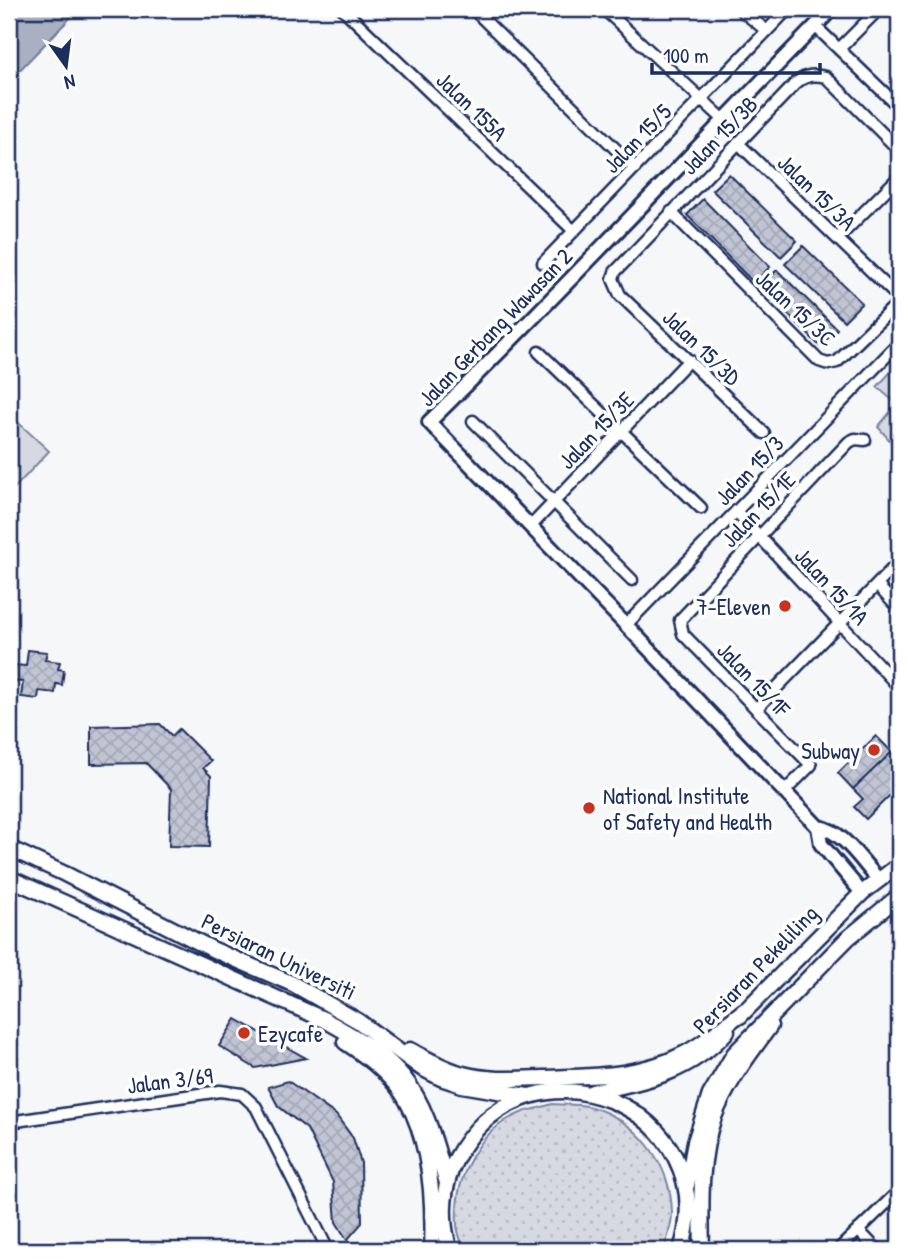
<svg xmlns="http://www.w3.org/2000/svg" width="908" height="1259" viewBox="0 0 908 1259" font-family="'Patrick Hand',sans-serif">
<defs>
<pattern id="grass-dots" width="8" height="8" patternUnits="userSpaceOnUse" patternTransform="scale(1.75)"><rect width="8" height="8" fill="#d6d9e2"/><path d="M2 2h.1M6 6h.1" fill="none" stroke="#b7bbc4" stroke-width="1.8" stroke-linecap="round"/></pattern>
<pattern id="building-cross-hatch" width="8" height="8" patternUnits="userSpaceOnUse" patternTransform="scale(1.75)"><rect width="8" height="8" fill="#c0c4d3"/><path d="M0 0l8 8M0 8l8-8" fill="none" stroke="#a4a9b8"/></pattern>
</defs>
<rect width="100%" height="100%" fill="#f6f7f9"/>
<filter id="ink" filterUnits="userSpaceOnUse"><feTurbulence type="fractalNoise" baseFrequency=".0143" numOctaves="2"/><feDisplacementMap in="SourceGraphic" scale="14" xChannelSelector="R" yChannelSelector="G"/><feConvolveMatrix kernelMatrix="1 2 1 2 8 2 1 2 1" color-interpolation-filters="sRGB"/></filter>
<g filter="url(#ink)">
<path fill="url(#grass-dots)" stroke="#7884a0" stroke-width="2" d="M553 1104C565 1105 580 1104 591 1107 638 1121 671 1163 672 1213 672 1225 667 1239 664 1250H464C462 1242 457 1233 457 1224 454 1179 477 1130 521 1113 531 1109 543 1107 553 1104Z"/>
<path fill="#d6d9e2" stroke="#7884a0" stroke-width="2" d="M899 363V451L878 427 897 404 877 387Z
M9 414 49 451 9 494Z"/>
<path fill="#a9b0c1" stroke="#707c99" stroke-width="2" d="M9 9H79L9 81Z"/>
<path fill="url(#building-cross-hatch)" stroke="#1b2f5e" stroke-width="2" d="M729 174 797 241 781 257 712 190Z
M703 199 770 267 754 283 687 215Z
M803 246 862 303 844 321 785 264Z
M777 270 837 329 820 346 760 287Z
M28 650 47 652 45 660 60 662 58 669 64 670 62 685 56 684 55 693 39 691 38 699 21 697 23 682 13 681 15 665 26 666Z
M160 724 172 736 179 729 211 761 203 768 211 776 209 847 169 846 171 789 146 763 91 764V726Z
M876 736 892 752 853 789 838 773Z
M892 752 899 759V786L866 819 854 807 863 799 853 789Z
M236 1019 306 1058 255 1068 219 1046Z
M288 1081 336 1115 353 1138 361 1163 362 1223 347 1240 336 1222 333 1182 307 1129 278 1106 268 1087Z"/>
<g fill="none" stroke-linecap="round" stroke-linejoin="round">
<defs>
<path id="minor" d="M343 9 574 231
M473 9 635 168
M604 9 723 119
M740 9 767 31
M815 26 899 107
M839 49 879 9
M738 143 899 298
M671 212 819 361 828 364 837 362 899 302
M838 238 899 177
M543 263 788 9
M539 352 701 508
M473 421 632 580
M764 433 620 295 613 279 615 272 797 82C807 75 814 74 826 77L899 150
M736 511 899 687
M531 526 689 360
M877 585 899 609
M626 625 899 343
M756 709 899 562
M784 792 811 765 683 634 680 620 849 442 855 439 865 440
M9 1122 220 1091 242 1094 256 1107 328 1250
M858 1230 877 1250
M838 1250 899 1191"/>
<path id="tertiary" d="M832 9C697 146 566 288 429 422L626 625 818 827 821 844 862 893
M818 827C843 830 862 862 878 879"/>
<path id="secondary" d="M9 848 65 874 214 950 293 984 358 1021 420 1067 441 1078 462 1085 528 1096
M9 878 325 1020C353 1036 384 1052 404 1078 428 1108 436 1148 447 1183
M740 1016 862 893 899 865
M345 1042C368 1057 394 1077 407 1101 431 1144 434 1202 432 1250
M410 1050C427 1059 444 1069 463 1074 489 1081 516 1079 543 1078 592 1076 640 1077 684 1054 706 1043 726 1024 745 1010
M592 1092C645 1081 689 1074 727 1031
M687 1185 695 1142 710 1095 734 1054 848 938 899 896
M450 1250C440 1220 442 1185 457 1157 529 1026 726 1108 681 1250
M702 1250C701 1206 699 1159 714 1117 727 1083 749 1055 770 1026"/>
</defs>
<use href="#minor" stroke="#1b2f5e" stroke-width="15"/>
<use href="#tertiary" stroke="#1b2f5e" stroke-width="18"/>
<use href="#secondary" stroke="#1b2f5e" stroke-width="19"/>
<use href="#minor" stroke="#fff" stroke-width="10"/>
<use href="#tertiary" stroke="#fff" stroke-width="12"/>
<use href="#secondary" stroke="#fff" stroke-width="14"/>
</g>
</g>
<g fill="#c8321e" stroke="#fff" stroke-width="2.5">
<circle cx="785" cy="606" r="7"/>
<circle cx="874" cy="750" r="7"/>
<circle cx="589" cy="808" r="7"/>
<circle cx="244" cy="1033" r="7"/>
</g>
<g text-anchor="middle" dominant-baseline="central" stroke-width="7" stroke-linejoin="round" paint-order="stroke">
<g font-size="23" fill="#1b2f5e" stroke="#fff">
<text transform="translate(472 106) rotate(44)">Jalan 155A</text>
<text transform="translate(719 135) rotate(-46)">Jalan 15/3B</text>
<text transform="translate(637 138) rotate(-46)">Jalan 15/5</text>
<text transform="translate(817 192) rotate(44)">Jalan 15/3A</text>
<text transform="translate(796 308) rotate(43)">Jalan 15/3C</text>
<text transform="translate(495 327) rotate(-46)">Jalan Gerbang Wawasan 2</text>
<text transform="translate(702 347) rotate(44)">Jalan 15/3D</text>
<text transform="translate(596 430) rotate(-46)">Jalan 15/3E</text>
<text transform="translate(749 470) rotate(-46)">Jalan 15/3</text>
<text transform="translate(758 509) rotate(-46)">Jalan 15/1E</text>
<text transform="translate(832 586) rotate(47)">Jalan 15/1A</text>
<text transform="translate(754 679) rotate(46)">Jalan 15/1F</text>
<text transform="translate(279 956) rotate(26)">Persiaran Universiti</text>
<text transform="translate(755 969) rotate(-46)">Persiaran Pekeliling</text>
<text transform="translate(170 1080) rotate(-7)">Jalan 3/69</text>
</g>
<g font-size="23" fill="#1b2f5e" stroke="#fff" text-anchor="end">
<text x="771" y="606">7-Eleven</text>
<text x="860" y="750">Subway</text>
<text x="603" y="795" text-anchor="start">National Institute<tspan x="603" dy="26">of Safety and Health</tspan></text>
<text x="258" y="1033" text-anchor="start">Ezycafe</text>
</g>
</g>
<rect width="908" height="1259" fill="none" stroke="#fff" stroke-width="35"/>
<rect x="18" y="18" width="873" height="1224" fill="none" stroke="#1b2f5e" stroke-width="2.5" filter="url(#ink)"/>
<g transform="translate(66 66) rotate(166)" stroke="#ffffff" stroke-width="5" paint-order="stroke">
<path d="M0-5L12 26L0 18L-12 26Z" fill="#1b2f5e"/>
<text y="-10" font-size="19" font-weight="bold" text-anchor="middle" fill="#1b2f5e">N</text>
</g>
<path d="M652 63v10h168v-10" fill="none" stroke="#1b2f5e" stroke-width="3.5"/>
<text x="663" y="63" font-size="21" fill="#1b2f5e" stroke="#ffffff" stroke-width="5" paint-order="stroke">100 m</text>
</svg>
